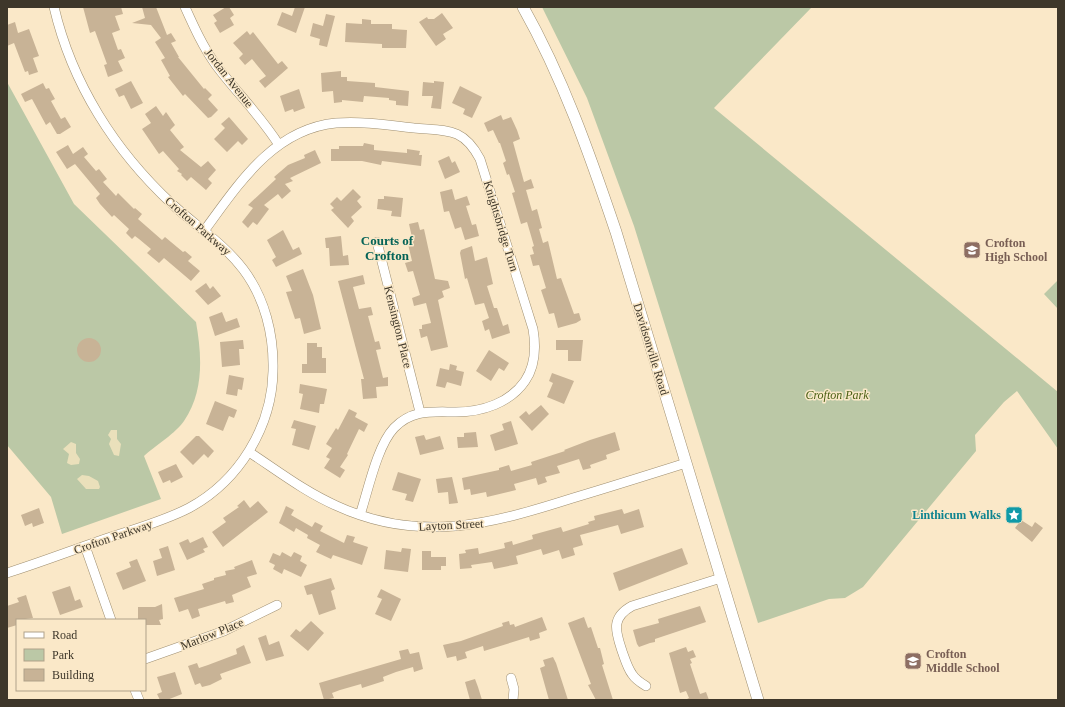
<svg xmlns="http://www.w3.org/2000/svg" width="1065" height="707" viewBox="0 0 1065 707" font-family="'Times New Roman',serif">
<rect width="100%" height="100%" fill="#fae8c8"/>
<path fill="#bbc8a6" d="M542 7H812L714 108 1058 392V449L1017 391 1004 402 975 435 976 451 863 587 845 598 829 599 758 623 634 226 587 98Z
M7 82 74 204 196 322C202 356 204 392 184 421 177 432 154 447 144 456L161 499 62 534 51 497 7 445Z
M1058 280V309L1044 294Z"/>
<path fill="#eae0bb" d="M111 430H117V439L121 444 119 456 114 455 109 444 111 439 108 435Z
M71 442 76 444V453L80 459 79 464 71 465 67 463 69 454 63 449Z
M82 475 89 476 98 481 100 487 99 489H86L77 479Z"/>
<path fill="#c8b396" d="M83 7H121L123 14 115 16 120 30 112 33 118 50 121 49 125 58 118 61 123 71 108 77 104 65 107 64 95 31 90 33Z
M142 7H156L167 35 171 33 176 41 171 43 179 57H178L204 89 205 88 212 95 208 99 218 110 211 117 208 118 185 94 183 96 168 77 170 76 161 60 165 58 155 42 161 38 151 25 132 23 145 18Z
M226 7H229L234 15 230 18 234 25 220 33 214 23 217 21 213 15Z
M295 7H305L296 33 277 25 282 12 292 16Z
M442 13 453 28 443 34 446 39 436 46 419 22 427 17 428 19H434Z
M326 14 335 16 327 47 319 45 320 39 310 36 313 23 323 26Z
M362 19 371 20V24H392V29L407 30 406 48H382V44L345 42 346 23 362 24Z
M15 22 18 33 29 29 39 56 33 58 38 72 29 75 28 71 25 72 14 43 7 46V25Z
M247 31 250 35 253 32 278 64 282 61 288 68 265 88 259 81 266 76 252 59 245 65 239 58 243 54 233 43Z
M341 71V77H347V81L375 83V87L409 91 408 106 396 105V101L389 100V98L364 96 363 102 342 100V102L334 103 333 91 322 92 321 73Z
M131 81 143 103 131 109 124 95 119 97 115 89Z
M434 81 444 82 441 109 431 108 433 96H422L423 82 434 83Z
M43 83 46 89 49 88 51 92 55 99 51 101 61 119 65 117 71 127 60 134H57L50 122 46 125 32 99 25 102 21 94Z
M460 86 482 97 472 118 463 114 465 109 452 103Z
M299 89 305 108 294 112 293 109 285 112 280 96Z
M156 106 163 116 166 112 175 125 170 130 184 147 180 150 201 167 208 161 216 170 208 179 212 183 206 190 191 177 187 181 181 175 182 174 177 171 179 169 163 151 159 154 142 129 151 123 145 114Z
M501 115 503 120 511 117 517 130 520 139 513 142 524 182 531 179 534 188 526 190 532 211 537 209 542 228 539 229 543 243 548 241 557 279 561 278 574 314 579 313 581 320 576 323 558 328 554 313 549 314 541 290 546 288 539 265 533 266 530 255 534 254 532 247 534 246 527 222 521 224 512 193 515 192 509 174 507 175 503 163 506 161 500 143H499L493 130 488 132 484 123Z
M229 117 248 139 242 145 238 141 227 152 214 139 225 128 221 124Z
M364 143 374 145V150L407 153V149L420 151 419 155H422L421 166 382 161 381 165 362 161H331V149H339V146H363Z
M68 145 73 154 83 147 88 154 84 157 96 171 99 169 107 179 103 182 116 196 118 193 134 209 135 208 142 214 138 219 162 240 165 237 183 252 185 251 192 257 188 261 200 271 191 281 164 258 159 263 147 253 151 249 139 239 135 236 132 239 126 233 129 229 114 215 112 217 100 204 96 198 100 194 75 164 67 169 56 152Z
M315 150 321 163 290 178 293 181 285 184 291 191 282 199 278 194 264 205 269 209 257 225 253 222 248 228 242 222 253 208 248 205 276 179 274 177 288 165 305 158 304 155Z
M449 156 452 163 455 161 460 172 445 179 438 161Z
M353 189 361 197 357 201 362 207 351 217 354 221 348 228 331 210 334 208 330 204 337 197 341 201Z
M452 189 455 200 467 196 470 205 466 206 472 225 476 224 479 236 465 240 461 227 455 229 449 211 444 212 440 192Z
M384 196 403 198 401 217 391 216 392 211 377 209 378 199H384Z
M418 222 420 230 424 229 435 279 448 281 450 288 442 291 444 297 438 300 448 347 431 351 427 336 421 338 419 329H422V325L431 323 426 303 414 306 412 298 420 295 413 271 408 272 405 263 412 261 408 244 413 242 409 224Z
M283 230 293 250 299 247 302 254 276 267 272 260 276 257 267 240Z
M341 236 343 256 348 255 349 265 330 266 329 248H326L325 238Z
M472 246 475 261 487 257 493 284 487 286 494 308H497L503 326 508 324 510 333 492 339 489 329 485 331 482 321 489 318 484 303 475 305 467 278 465 279 460 253 461 250Z
M303 269 313 295 321 329 304 334 300 318 295 319 286 292 292 291 286 276Z
M363 275 365 284 353 287 359 309 371 307 373 315 368 316 375 342 379 341 381 349 376 350 383 378 388 377V386L376 387 377 398 363 399 361 379H364L338 281Z
M206 283 210 289 213 286 221 296 208 305 195 291Z
M222 312 226 322 237 318 240 327 215 336 209 317Z
M77 350a12 12 0 1 1 24 0a12 12 0 1 1-24 0Z
M243 340 244 349H239L240 365 222 367 220 342Z
M556 340H583L581 361H568V350H556Z
M307 343H317V347H322V358H326V373H302V364H307Z
M489 350 509 363 504 371 499 368 491 381 476 371Z
M450 364 457 366 456 370 464 372 461 386 447 382 445 388 436 386 440 368 449 370Z
M552 373 574 381 564 404 547 397 553 383 549 381Z
M229 375 244 378 242 390 238 389 237 396 226 394Z
M300 384 327 389 324 404H320L319 413 300 409 303 394 299 393Z
M215 401 237 410 234 418 229 416 223 431 206 424Z
M541 405 549 414 532 431 519 417 526 411 529 415Z
M349 409 357 413 355 417 368 424 364 432 359 429 347 454 348 455 340 467 345 470 340 478 324 468 330 459 326 457 332 448 326 444 336 428 338 430Z
M294 420 316 426 309 450 292 445 296 429 291 428Z
M511 421 518 444 495 451 490 435 504 430 502 424Z
M476 432 478 447 458 448 457 437H464V433Z
M615 432 620 450 606 455 607 459 590 465 591 468 583 470 579 459 557 466 560 473 545 477 547 482 538 485 536 478 514 484 516 490 487 497 486 492 471 495 470 489 464 490 462 478 499 470V468L509 465 511 471 532 465 531 462 565 451 564 450 590 440Z
M424 435 426 440 440 436 444 449 420 455 415 437Z
M196 436H199L214 451 208 458 204 454 193 465 180 452Z
M176 464 183 477 171 483 170 480 163 483 158 472Z
M398 472 421 479 413 502 405 500 407 494 392 490Z
M452 477 458 503 449 504 448 492 438 493 436 479Z
M244 500 250 508 258 501 268 512 223 547 212 532 226 522 223 518 239 507 237 506Z
M286 506 294 510 291 515 312 527 315 522 323 526 320 531 344 543 347 535 355 537 353 542 368 547 362 565 333 555 331 559 316 552 320 545 307 538 308 535 296 528 294 532 279 523Z
M39 508 44 523 33 527 32 523 25 526 21 515Z
M622 509 624 514 639 509 644 527 621 534 618 525 580 535 583 545 573 548 575 555 562 559 559 550 543 555 541 549 516 556 518 564 494 569 492 562 471 565 472 568 460 569 459 554 466 553 465 550 478 548 479 554 505 548 504 543 512 541 513 545 533 539 532 535 561 527 563 532 589 524 588 522 595 520 594 516Z
M1021 520 1032 527 1035 522 1043 528 1032 542 1015 528Z
M203 537 208 547 203 549 205 552 187 560 179 543 188 539 190 543Z
M168 546 175 570 157 576 153 561 162 558 159 549Z
M402 548 411 549 408 572 384 569 386 550 401 552Z
M682 548 688 564 619 591 613 573Z
M422 551H431V557H446V566H441V570H422Z
M282 552 291 557 294 552 302 556 300 561 307 565 301 577 284 569 282 574 273 569 275 565 269 562 273 553 280 556Z
M137 559 146 581 123 590 116 573 131 567 129 562Z
M252 560 257 574 247 577 251 587 232 595 234 602 226 604 225 601 198 609 200 616 192 619 188 609 179 612 174 598 204 589 202 584 214 580V578L226 575 225 571 235 569 234 567Z
M331 578 335 589 331 591 336 609 319 615 312 594 307 595 304 586Z
M70 586 75 601 80 599 83 607 60 615 52 592Z
M381 589 401 599 391 621 375 614 382 599 377 597Z
M26 595 33 618 17 620V625L7 628V606L19 602 17 598Z
M162 604 163 619 159 620 161 625H145V620H138V607H155Z
M700 606 706 622 655 639V642L650 643 639 647 637 644 633 630 659 623 658 619Z
M542 617 547 630 539 633 540 638 530 641 529 637 484 651 483 646 465 652 467 658 457 661 456 656 447 658 443 645 461 641 503 626 502 623 509 621 510 625 514 624 515 627Z
M584 617 588 628 591 627 598 648H600L604 664 602 665 613 700H596L588 685 591 684 568 623Z
M311 621 324 633 308 651 290 636 296 629 300 632Z
M266 635 269 645 279 641 284 656 266 661 258 638Z
M244 645 251 663 220 674 222 679 210 685 202 687 200 683 195 685 188 666 197 663 199 668 208 665 237 654 236 649Z
M686 647 688 652 693 650 696 657 690 659 692 663 690 664 700 694 706 692 709 700H685L689 698 686 691 680 693 669 653Z
M408 649 410 654 419 652 423 669 414 672 413 667 396 672 383 677 384 681 362 688 361 684 340 690 332 693 334 698 324 700 319 683 401 659 399 651Z
M553 657 556 663 568 700H549L540 668 545 666 543 660Z
M175 672 182 694 167 700H160L157 694 162 692 157 677Z
M475 679 478 687 482 700H470L465 682Z"/>
<g fill="none" stroke-linecap="round" stroke-linejoin="round">
<defs>
<path id="minor" d="M185 7C194 27 203 47 216 65 236 92 261 116 279 145
M204 231C238 185 273 129 336 123 362 121 388 125 414 128 447 131 463 127 480 159L533 329C536 347 536 365 525 381 510 403 482 412 456 412 432 412 412 409 394 428 377 446 368 491 360 515
M377 242 420 412
M249 452C278 471 305 492 337 506 420 544 491 524 573 498 610 487 648 475 686 463
M85 546 111 620
M7 573C39 563 70 551 102 540 131 530 162 522 189 508 239 481 272 427 273 371 274 335 265 298 243 269 223 243 196 226 172 204 115 151 72 84 54 7
M145 659 224 631 277 605
M511 678 514 689 513 700
M646 686C641 683 635 679 632 674 627 667 625 659 622 651 616 632 610 618 632 606L721 578
M135 690 139 700"/>
<path id="major" d="M523 7C563 78 590 155 616 232L758 700"/>
</defs>
<use href="#minor" stroke="#9f8f71" stroke-width="10"/>
<use href="#major" stroke="#9f8f71" stroke-width="12"/>
<use href="#minor" stroke="#fff" stroke-width="9"/>
<use href="#major" stroke="#fff" stroke-width="11"/>
</g>
<defs>
<symbol id="school-square" viewBox="-11 -11 22 22"><rect x="-9" y="-9" width="18" height="18" rx="4" fill="#8d6e63" stroke="#fae8c8"/><path d="M0-5L7-2L0 1L-7-2ZM-4 1L0 2.5L4 1V4Q0 6-4 4Z" fill="#fff"/></symbol>
<symbol id="sight-square" viewBox="-11 -11 22 22"><rect x="-9" y="-9" width="18" height="18" rx="4" fill="#0f9aa8" stroke="#fae8c8"/><path d="M0-6L1.8-2.2L6-1.7L2.9 1.2L3.7 5.4L0 3.3L-3.7 5.4L-2.9 1.2L-6-1.7L-1.8-2.2Z" fill="#fff"/></symbol>
</defs>
<g fill-rule="evenodd">
<use href="#school-square" x="962" y="240" width="20" height="20"/>
<use href="#sight-square" x="1004" y="505" width="20" height="20"/>
<use href="#school-square" x="903" y="651" width="20" height="20"/>
</g>
<g text-anchor="middle" dominant-baseline="central" stroke-width="3" stroke-linejoin="round" paint-order="stroke">
<g font-size="12" fill="#3e372a" stroke="#fae8c8">
<text transform="translate(229 78) rotate(52)">Jordan Avenue</text>
<text transform="translate(198 226) rotate(41)">Crofton Parkway</text>
<text transform="translate(501 226) rotate(73)">Knightsbridge Turn</text>
<text transform="translate(398 327) rotate(76)">Kensington Place</text>
<text transform="translate(651 349) rotate(73)">Davidsonville Road</text>
<text transform="translate(451 525) rotate(-3)">Layton Street</text>
<text transform="translate(113 537) rotate(-19)">Crofton Parkway</text>
<text transform="translate(212 634) rotate(-22)">Marlow Place</text>
</g>
<g font-size="12" font-weight="bold" fill="#785e54" stroke="#fae8c8" text-anchor="start">
<text x="985" y="243">Crofton<tspan x="985" dy="14">High School</tspan></text>
<text x="926" y="654">Crofton<tspan x="926" dy="14">Middle School</tspan></text>
</g>
<g font-size="12" font-style="italic" fill="#495f13" stroke="#fae8c8">
<text x="837" y="395">Crofton Park</text>
</g>
<g font-size="12" font-weight="bold" fill="#0d838f" stroke="#fae8c8" text-anchor="end">
<text x="1001" y="515">Linthicum Walks</text>
</g>
<g font-size="13" font-weight="bold" fill="#056357" stroke="#fae8c8">
<text x="387" y="240">Courts of<tspan x="387" dy="15">Crofton</tspan></text>
</g>
</g>
<rect width="1065" height="707" fill="none" stroke="#3e372a" stroke-width="16"/>
<rect x="16" y="619" width="130" height="72" fill="#fae8c8" stroke="#afa189"/>
<rect x="24" y="632" width="20" height="6" fill="#ffffff" stroke="#afa189"/>
<text x="52" y="639" font-size="12" fill="#3e372a">Road</text>
<rect x="24" y="649" width="20" height="12" fill="#bbc8a6" stroke="#afa189"/>
<text x="52" y="659" font-size="12" fill="#3e372a">Park</text>
<rect x="24" y="669" width="20" height="12" fill="#c8b396" stroke="#afa189"/>
<text x="52" y="679" font-size="12" fill="#3e372a">Building</text>
</svg>
